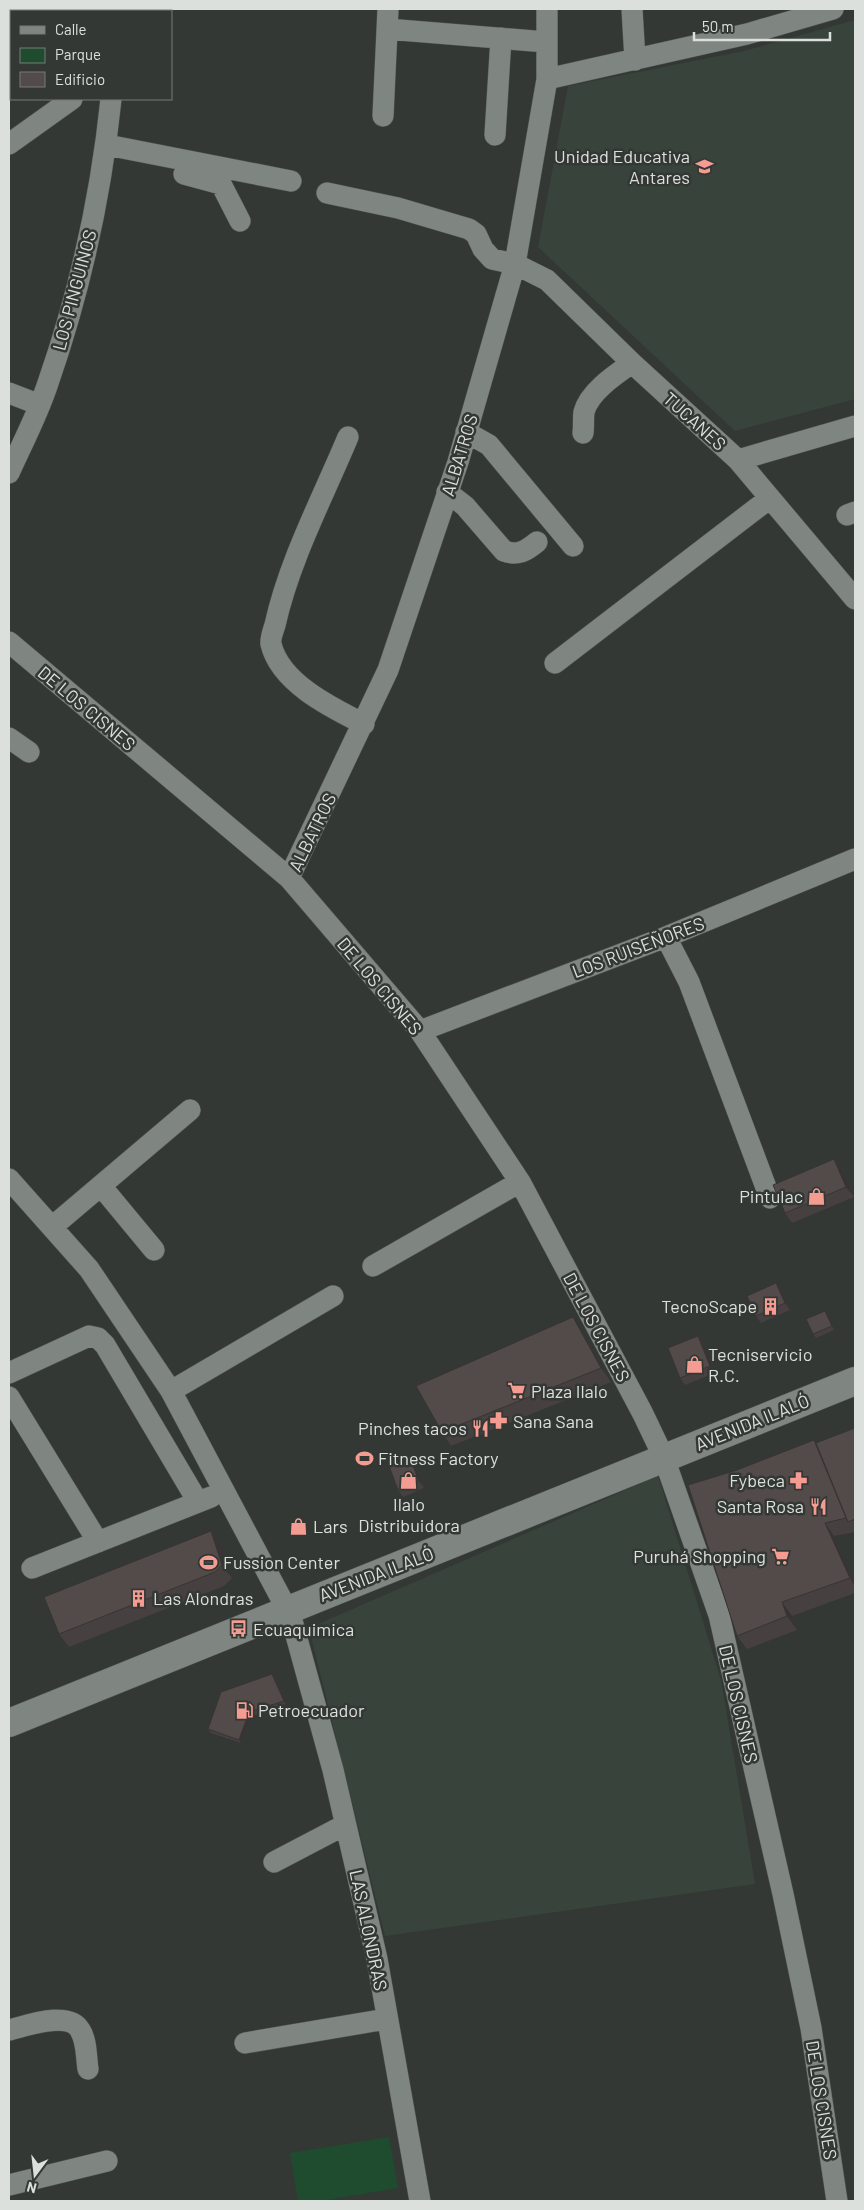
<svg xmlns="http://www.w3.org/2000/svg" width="864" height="2210" viewBox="0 0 864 2210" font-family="Barlow,sans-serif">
<rect width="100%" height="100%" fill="#333834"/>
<path fill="#38443b" d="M855 20V399L735 431 538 247 568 86 744 51Z
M658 1476 721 1680 755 1884 385 1936 309 1628Z"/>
<path fill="#1f4c2f" d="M389 2137 398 2188 321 2201H298L290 2153Z"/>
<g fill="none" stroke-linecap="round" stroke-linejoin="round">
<defs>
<path id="street" d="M632 9 635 60
M119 11V9
M387 29 546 42
M547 79 747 34 833 9
M383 116 388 9
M495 135 501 38
M9 144 72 99
M107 145 291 181
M184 174 221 184 240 221
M327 193 398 208 469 229 476 234 483 249 492 259 515 264 547 280 632 363 738 460 855 599
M9 393 40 405
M466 432 489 445 573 546
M583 433C584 426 583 419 584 412 589 392 616 374 632 363
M348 437C323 497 289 561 275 625 273 631 270 639 271 644 280 683 332 708 364 724
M738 460 855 426
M9 473C22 444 38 414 48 383 80 291 101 196 111 99
M447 492 465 506 504 551C518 556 526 551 537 542
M847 515 855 512
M9 642 289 878 420 1031 520 1182 643 1414 664 1458 719 1615 783 1894 811 2028 837 2201
M555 663 770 498
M9 738 29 752
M289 878 388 670 458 462 515 264 547 79V9
M666 937 689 982 770 1198
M420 1031 666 937 855 859
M9 1179 89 1269 171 1391 291 1617 333 1770 377 1959 420 2201
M101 1186 154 1250
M52 1227 190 1110
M373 1266 520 1182
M9 1373 89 1336 98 1338 105 1345 198 1502
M171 1391 333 1296
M9 1397 98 1542
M32 1568 211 1497
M274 1862 337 1829 346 1827
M9 2030C26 2026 69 2010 80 2030 87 2041 86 2056 88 2069
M245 2043 386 2019
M9 2185 107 2161"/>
<path id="secondary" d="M37 11 40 9
M9 31 11 29
M9 1723 855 1381"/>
</defs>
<use href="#street" stroke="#505552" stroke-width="22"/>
<use href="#secondary" stroke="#505552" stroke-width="29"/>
<use href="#street" stroke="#7f8580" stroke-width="21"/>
<use href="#secondary" stroke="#7f8580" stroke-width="28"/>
</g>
<path fill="#474040" d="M834 1159 842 1169 854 1197 792 1223 785 1213Z
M776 1283 781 1290 790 1310 761 1323 756 1316Z
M828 1314 834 1330 816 1338 813 1334Z
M582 1331 611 1382 451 1446 442 1432Z
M698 1336 703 1343 715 1373 685 1385 680 1378Z
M855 1428V1532L834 1536 855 1584V1593L792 1616 797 1630 747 1649 737 1636V1470L816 1443Z
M415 1465 424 1488 403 1497 398 1490Z
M211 1531 220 1544 232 1578 224 1586 69 1647 59 1634Z
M275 1678 286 1704 252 1716 241 1743 211 1733 208 1729Z"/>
<path fill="#393434" d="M834 1159 842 1169 854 1197 846 1187Z
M776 1283 781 1290 790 1310 785 1303Z
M825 1311 828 1314 834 1330 832 1326Z
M573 1317 582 1331 611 1382 601 1368Z
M698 1336 703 1343 715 1373 710 1366Z
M814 1440 824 1453 848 1522 846 1518Z
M410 1458 415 1465 424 1488 419 1481Z
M825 1523 834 1536 855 1584V1587L850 1578Z
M211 1531 220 1544 232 1578 222 1565Z
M782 1602 792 1616 797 1630 787 1616Z
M272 1674 275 1678 286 1704 284 1701Z
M249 1712 252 1716 241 1743 239 1740Z"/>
<path fill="#524b4a" stroke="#393434" d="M834 1159 846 1187 785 1213 773 1185Z
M776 1283 785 1303 756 1316 747 1296Z
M825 1311 832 1326 813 1334 806 1319Z
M573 1317 601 1368 442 1432 416 1386Z
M698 1336 710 1366 680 1378 668 1348Z
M855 1428V1519L848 1522 816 1443Z
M814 1440 846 1518 825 1523 850 1578 782 1602 787 1616 737 1636 688 1485 737 1470Z
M410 1458 419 1481 398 1490 389 1466Z
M211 1531 222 1565 215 1572 59 1634 44 1597Z
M272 1674 284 1701 249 1712 239 1740 208 1729 221 1692Z"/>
<defs>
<symbol id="school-bare" viewBox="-9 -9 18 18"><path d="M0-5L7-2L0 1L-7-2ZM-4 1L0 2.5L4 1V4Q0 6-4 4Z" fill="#f59c92" stroke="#333834" stroke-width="2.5" paint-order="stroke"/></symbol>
<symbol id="shop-bare" viewBox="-9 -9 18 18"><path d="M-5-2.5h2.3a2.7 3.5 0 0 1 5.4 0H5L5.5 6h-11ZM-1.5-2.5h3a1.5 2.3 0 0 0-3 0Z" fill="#f59c92" stroke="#333834" stroke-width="2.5" paint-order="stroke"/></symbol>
<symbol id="building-bare" viewBox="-9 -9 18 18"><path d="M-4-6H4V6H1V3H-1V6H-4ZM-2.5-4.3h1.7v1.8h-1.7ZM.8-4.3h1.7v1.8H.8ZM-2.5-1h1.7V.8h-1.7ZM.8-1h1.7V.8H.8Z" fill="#f59c92" stroke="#333834" stroke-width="2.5" paint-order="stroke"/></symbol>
<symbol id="supermarket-bare" viewBox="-9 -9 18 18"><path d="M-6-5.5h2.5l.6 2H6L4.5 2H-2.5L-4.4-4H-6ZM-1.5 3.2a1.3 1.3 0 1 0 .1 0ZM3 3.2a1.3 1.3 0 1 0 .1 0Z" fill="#f59c92" stroke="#333834" stroke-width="2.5" paint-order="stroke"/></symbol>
<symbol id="pharmacy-bare" viewBox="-9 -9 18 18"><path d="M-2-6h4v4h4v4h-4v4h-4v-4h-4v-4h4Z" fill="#f59c92" stroke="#333834" stroke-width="2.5" paint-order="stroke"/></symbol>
<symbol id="restaurant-bare" viewBox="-9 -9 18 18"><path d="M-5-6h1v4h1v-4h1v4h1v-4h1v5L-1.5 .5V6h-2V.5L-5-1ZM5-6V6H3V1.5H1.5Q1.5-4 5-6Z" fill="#f59c92" stroke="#333834" stroke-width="2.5" paint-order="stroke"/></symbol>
<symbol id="stadium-bare" viewBox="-9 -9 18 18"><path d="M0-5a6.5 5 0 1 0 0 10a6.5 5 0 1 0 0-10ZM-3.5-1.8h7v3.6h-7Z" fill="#f59c92" stroke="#333834" stroke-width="2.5" paint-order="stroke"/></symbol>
<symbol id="bus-bare" viewBox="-9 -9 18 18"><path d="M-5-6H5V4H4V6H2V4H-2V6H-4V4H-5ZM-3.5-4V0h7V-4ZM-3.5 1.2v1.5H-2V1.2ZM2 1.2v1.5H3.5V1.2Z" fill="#f59c92" stroke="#333834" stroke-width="2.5" paint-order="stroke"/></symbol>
<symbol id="fuel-bare" viewBox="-9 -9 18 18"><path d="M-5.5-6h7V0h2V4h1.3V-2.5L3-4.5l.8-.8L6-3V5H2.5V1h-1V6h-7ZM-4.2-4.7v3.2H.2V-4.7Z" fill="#f59c92" stroke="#333834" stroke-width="2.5" paint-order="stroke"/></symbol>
</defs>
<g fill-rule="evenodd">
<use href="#school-bare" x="692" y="154" width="25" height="25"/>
<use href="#shop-bare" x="804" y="1184" width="25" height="25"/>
<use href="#building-bare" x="758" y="1294" width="25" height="25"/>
<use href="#shop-bare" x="682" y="1352" width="25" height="25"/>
<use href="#supermarket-bare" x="504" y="1378" width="25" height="25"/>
<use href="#pharmacy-bare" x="486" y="1408" width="25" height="25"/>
<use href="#restaurant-bare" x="468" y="1416" width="25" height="25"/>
<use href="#stadium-bare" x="352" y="1446" width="25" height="25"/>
<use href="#pharmacy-bare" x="786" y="1468" width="25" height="25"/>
<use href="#shop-bare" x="396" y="1468" width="25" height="25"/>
<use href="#restaurant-bare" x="806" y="1494" width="25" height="25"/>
<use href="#shop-bare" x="286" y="1514" width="25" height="25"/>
<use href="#supermarket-bare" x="768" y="1544" width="25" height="25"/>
<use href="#stadium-bare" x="196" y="1550" width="25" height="25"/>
<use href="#building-bare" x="126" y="1586" width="25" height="25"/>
<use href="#bus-bare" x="226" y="1616" width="25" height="25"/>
<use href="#fuel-bare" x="232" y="1698" width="25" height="25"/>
</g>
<g text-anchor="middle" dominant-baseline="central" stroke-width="5" stroke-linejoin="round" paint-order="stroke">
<g font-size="18" fill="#dce0dd" stroke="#333834" text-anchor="start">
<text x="690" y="156" text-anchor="end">Unidad Educativa<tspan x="690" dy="21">Antares</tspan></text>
<text x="803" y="1196" text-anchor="end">Pintulac</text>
<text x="757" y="1306" text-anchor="end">TecnoScape</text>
<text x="708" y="1354">Tecniservicio<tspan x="708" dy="21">R.C.</tspan></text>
<text x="531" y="1391">Plaza Ilalo</text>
<text x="513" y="1421">Sana Sana</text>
<text x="467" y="1428" text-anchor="end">Pinches tacos</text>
<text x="378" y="1458">Fitness Factory</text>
<text x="785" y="1480" text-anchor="end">Fybeca</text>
<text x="409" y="1504" text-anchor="middle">Ilalo<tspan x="409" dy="21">Distribuidora</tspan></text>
<text x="804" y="1506" text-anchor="end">Santa Rosa</text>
<text x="313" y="1526">Lars</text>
<text x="766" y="1556" text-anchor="end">Puruhá Shopping</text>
<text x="223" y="1562">Fussion Center</text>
<text x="153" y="1598">Las Alondras</text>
<text x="253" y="1629">Ecuaquimica</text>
<text x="258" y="1710">Petroecuador</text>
</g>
<g font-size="18" fill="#dce0dd" stroke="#333834">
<text transform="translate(74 290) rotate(-75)">LOS PINGUINOS</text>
<text transform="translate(695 421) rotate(42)">TUCANES</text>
<text transform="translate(459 455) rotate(-73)">ALBATROS</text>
<text transform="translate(87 708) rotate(40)">DE LOS CISNES</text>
<text transform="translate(312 832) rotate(-64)">ALBATROS</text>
<text transform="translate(638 947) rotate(-21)">LOS RUISEÑORES</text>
<text transform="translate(380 986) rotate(50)">DE LOS CISNES</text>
<text transform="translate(597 1327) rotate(62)">DE LOS CISNES</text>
<text transform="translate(752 1422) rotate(-22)">AVENIDA ILALÓ</text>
<text transform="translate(376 1574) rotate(-21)">AVENIDA ILALÓ</text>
<text transform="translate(739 1704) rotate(77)">DE LOS CISNES</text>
<text transform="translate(369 1930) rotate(78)">LAS ALONDRAS</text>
<text transform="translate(822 2100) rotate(81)">DE LOS CISNES</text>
</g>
</g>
<rect width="864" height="2210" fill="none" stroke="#dce0dd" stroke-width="20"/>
<rect x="10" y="10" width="162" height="90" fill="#333834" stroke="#777b78"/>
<rect x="20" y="26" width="25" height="8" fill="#7f8580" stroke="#777b78"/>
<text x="55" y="35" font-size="15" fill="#dce0dd">Calle</text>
<rect x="20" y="48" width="25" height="15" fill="#1f4c2f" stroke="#777b78"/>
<text x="55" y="60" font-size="15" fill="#dce0dd">Parque</text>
<rect x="20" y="72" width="25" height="15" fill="#524b4a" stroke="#777b78"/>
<text x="55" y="85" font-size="15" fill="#dce0dd">Edificio</text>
<g transform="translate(35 2175) rotate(195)" stroke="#333834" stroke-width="4" paint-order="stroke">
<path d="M0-4L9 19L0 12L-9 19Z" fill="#dce0dd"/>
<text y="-8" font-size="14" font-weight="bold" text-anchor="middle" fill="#dce0dd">N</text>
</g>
<path d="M694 32v8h136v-8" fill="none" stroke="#dce0dd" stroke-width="2.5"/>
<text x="702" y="32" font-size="15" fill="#dce0dd" stroke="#333834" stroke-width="4" paint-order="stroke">50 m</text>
</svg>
